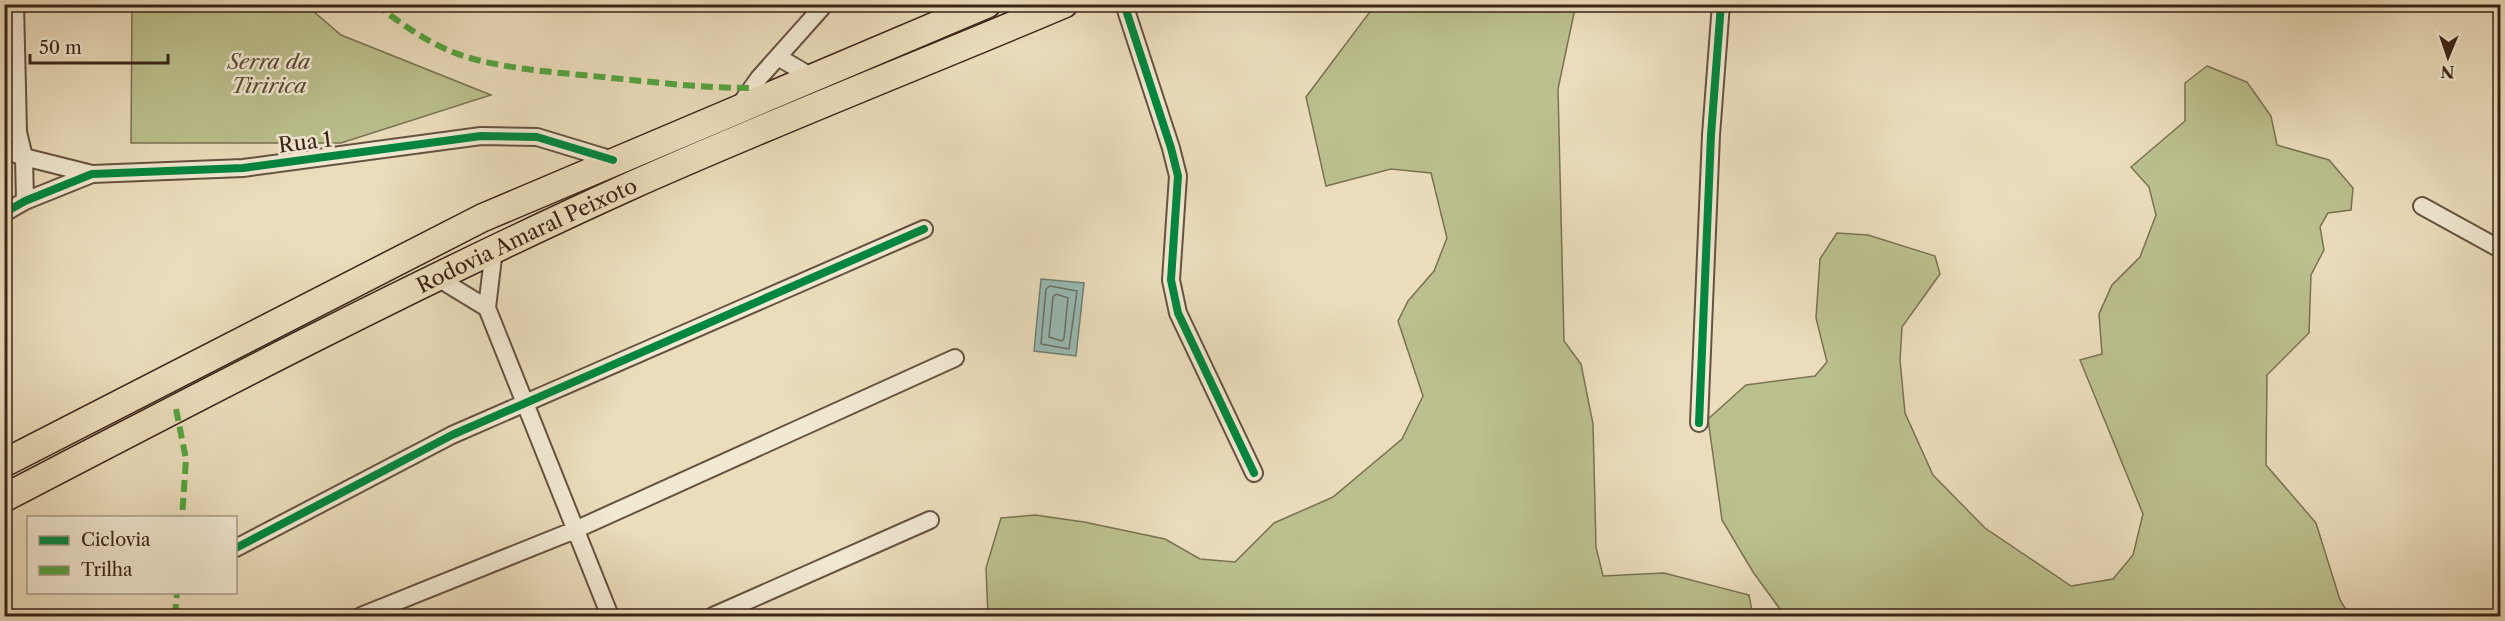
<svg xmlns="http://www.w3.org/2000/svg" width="2505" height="621" viewBox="0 0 2505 621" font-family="'Libre Caslon Text',serif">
<rect width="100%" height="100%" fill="#ebddbc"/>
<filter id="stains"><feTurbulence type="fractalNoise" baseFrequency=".00333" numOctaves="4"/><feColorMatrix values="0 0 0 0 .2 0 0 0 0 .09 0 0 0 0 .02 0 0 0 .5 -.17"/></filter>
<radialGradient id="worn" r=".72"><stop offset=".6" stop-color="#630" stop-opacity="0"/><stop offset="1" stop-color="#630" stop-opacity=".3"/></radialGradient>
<path fill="#bbc08e" stroke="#7a7252" stroke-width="1.5" d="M132 5H306L341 35 491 95 341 143H131Z
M1375 5H1580L1574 13 1558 89 1564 341 1581 364 1593 424 1596 547 1603 576 1664 573 1749 595 1753 616H988L986 568 1001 518 1035 515 1084 522 1165 539 1200 559 1235 562 1274 523 1333 497 1402 439 1423 396 1398 321 1408 301 1434 271 1447 238 1431 173 1391 169 1326 186 1306 97Z
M2207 66 2247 82 2271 116 2277 145 2329 160 2353 188 2351 210 2328 213 2320 227 2324 250 2311 275 2309 333 2267 375 2266 465 2316 523 2340 600 2350 616H1785L1753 572 1722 520 1708 419 1746 385 1815 376 1827 362 1816 318 1820 259 1837 233 1868 235 1935 256 1940 274 1902 327 1900 360 1905 413 1933 475 1985 528 2071 586 2113 579 2133 555 2143 514 2080 360 2102 354 2099 314 2112 285 2140 257 2156 215 2149 187 2131 167 2185 121V83Z"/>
<path fill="#98bbb4" stroke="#727f75" stroke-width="1.5" d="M1041 279 1084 283 1076 356 1034 351Z"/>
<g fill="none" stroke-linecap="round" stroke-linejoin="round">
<path stroke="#697066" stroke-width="1.5" d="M1050 286 1077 291 1069 349 1041 344 1046 289Z
M1056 294 1068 298 1064 338 1062 341 1049 337 1053 297Z"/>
<defs>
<path id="minor" d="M15 4 18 132 24 157 92 174
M1124 4 1171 148 1178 176 1171 280 1178 313 1254 473
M778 57 812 77
M737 109 759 78 825 4
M4 150 24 157 25 201
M2422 206 2500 249
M4 213 25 201 92 174 243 168 481 136 537 137 613 160
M436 277 487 308 494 249
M487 308 610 616
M1699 423 1711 135 1721 4
M236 548 452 435 924 229
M361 616 575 530 955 358
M713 616 930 520"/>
<g id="trunk">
<path d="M4 463 482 218 987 4"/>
<path id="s1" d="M4 498C211 390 418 282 630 186 773 122 920 65 1064 4"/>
</g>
</defs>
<use href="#minor" stroke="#665240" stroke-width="20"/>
<use href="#trunk" stroke="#3a2417" stroke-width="30"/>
<use href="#minor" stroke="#f2e9d3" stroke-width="16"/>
<use href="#trunk" stroke="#ebddbc" stroke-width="27"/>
<path stroke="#54a340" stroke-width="6" stroke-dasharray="12 6" stroke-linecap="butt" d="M376 4C403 26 437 49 470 58 510 69 551 72 592 76 645 81 697 88 750 88
M176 409 186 459 182 518
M175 616 177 592"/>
<defs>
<path id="cycleway" d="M1124 4 1171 148 1178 176 1171 280 1178 313 1254 473
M4 213 25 201 92 174 243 168 481 136 537 137 613 160
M1699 423 1711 135 1721 4
M236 548 452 435 924 229"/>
</defs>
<use href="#cycleway" stroke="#f2e9d3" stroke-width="11"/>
<use href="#cycleway" stroke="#00873e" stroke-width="8"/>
</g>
<g text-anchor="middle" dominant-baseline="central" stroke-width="5" stroke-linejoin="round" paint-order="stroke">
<g font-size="21" font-style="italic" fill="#5a4b35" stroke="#f2e9d3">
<text x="269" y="61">Serra da<tspan x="269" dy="24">Tiririca</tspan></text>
</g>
<g font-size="21" fill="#3a2417" stroke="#f2e9d3">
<text transform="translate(305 142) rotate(-7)">Rua 1</text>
<text stroke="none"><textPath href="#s1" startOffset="585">Rodovia Amaral Peixoto</textPath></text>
</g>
</g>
<rect width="2505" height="621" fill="none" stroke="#ebddbc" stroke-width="24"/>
<rect x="6" y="6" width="2493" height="609" fill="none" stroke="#3a2417" stroke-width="3"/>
<rect x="12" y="12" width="2481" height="597" fill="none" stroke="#3a2417" stroke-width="1.5"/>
<rect x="27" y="516" width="210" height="78" fill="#f2e9d3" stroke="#a89a88" stroke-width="1.5"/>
<rect x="39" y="536" width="30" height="9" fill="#00873e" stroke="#a89a88" stroke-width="1.5"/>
<text x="81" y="546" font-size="18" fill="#3a2417">Ciclovia</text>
<rect x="39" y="566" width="30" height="9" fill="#54a340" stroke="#a89a88" stroke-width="1.5"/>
<text x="81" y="576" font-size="18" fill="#3a2417">Trilha</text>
<g transform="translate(2448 57) rotate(182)" stroke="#f2e9d3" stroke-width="4.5" paint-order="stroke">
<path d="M0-4.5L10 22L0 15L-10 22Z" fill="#3a2417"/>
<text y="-9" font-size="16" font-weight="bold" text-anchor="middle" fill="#3a2417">N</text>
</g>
<path d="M30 54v9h138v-9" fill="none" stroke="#3a2417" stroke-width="3"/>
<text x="39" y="54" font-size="18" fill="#3a2417" stroke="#f2e9d3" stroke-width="4.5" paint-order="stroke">50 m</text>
<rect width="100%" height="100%" filter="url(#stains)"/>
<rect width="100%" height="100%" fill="url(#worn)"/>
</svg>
